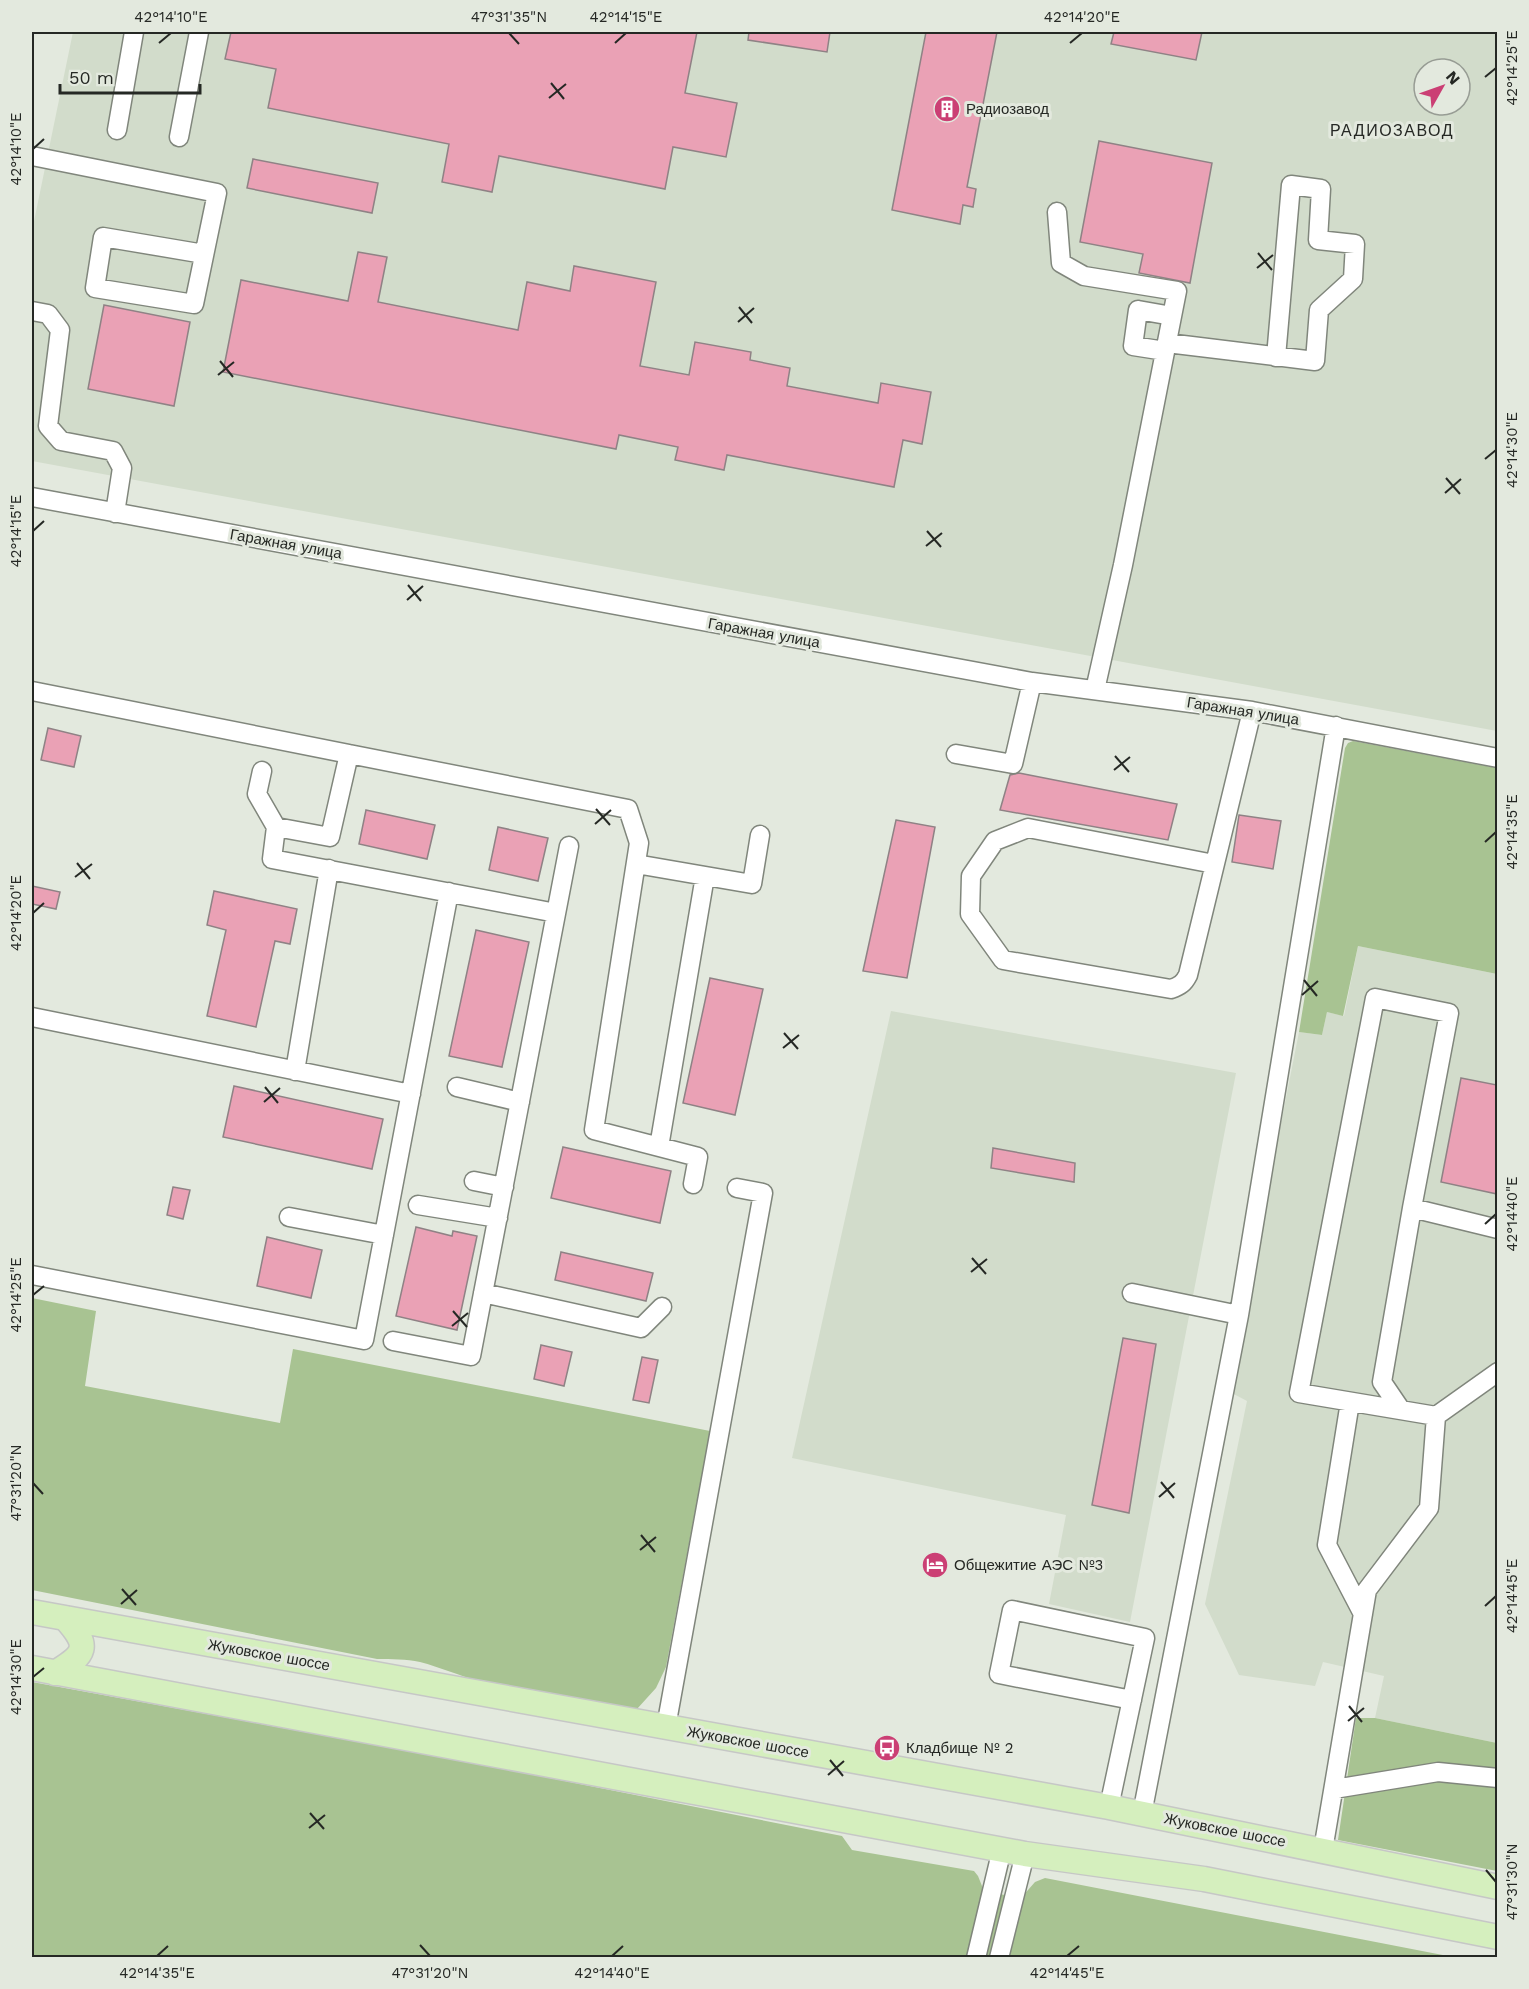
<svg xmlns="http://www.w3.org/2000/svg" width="1529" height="1989" viewBox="0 0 1529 1989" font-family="'Work Sans',sans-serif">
<rect width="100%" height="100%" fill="#e3e9de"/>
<path fill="#d2dccb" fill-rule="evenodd" d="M73 32H1497V731L32 461V231ZM1424 69H1460V105H1424Z
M1358 946 1497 974V1743L1375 1718 1384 1676 1323 1662 1315 1686 1239 1675 1205 1604 1247 1401 1228 1391 1299 1032 1322 1035 1327 1012 1344 1016Z
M891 1011 1236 1073 1130 1622 1049 1604 1066 1515 792 1458Z"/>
<path fill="#a8c392" d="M1353 741 1497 768V974L1358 946 1343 1016 1327 1012 1322 1035 1299 1032 1345 748 1348 743Z
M32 1298 96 1311 85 1386 280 1423 293 1349 710 1431 666 1667 656 1688 637 1709 627 1710 480 1681C459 1676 440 1667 420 1662 406 1659 392 1659 377 1659L32 1590Z
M32 1682 469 1762 842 1836 852 1850 974 1871 978 1876 984 1891 1021 1898 1035 1882 1045 1878 1453 1957H32Z
M1356 1718H1375L1497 1743V1871L1338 1840Z"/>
<path fill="#eaa1b5" stroke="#8f8285" stroke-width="1.5" d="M231 32H697L685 93 737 103 726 157 673 147 665 189 499 156 492 192 442 182 449 144 268 108 276 69 225 59Z
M749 32H830L827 52 748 40Z
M926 32H997L967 187 976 189 973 207 963 205 960 224 892 210Z
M1114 32H1202L1196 60 1111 44Z
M1099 141 1212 163 1190 283 1139 273 1143 254 1080 242Z
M253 159 378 183 372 213 247 188Z
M358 252 387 257 378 302 518 330 527 282 570 291 574 266 656 282 640 366 689 375 695 342 751 352 750 360 790 368 787 386 878 403 881 383 931 392 922 444 903 440 894 487 727 455 724 470 675 460 678 447 619 435 616 449 223 372 241 280 348 301Z
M104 305 190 322 174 406 88 389Z
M48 728 81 736 74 767 41 760Z
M1019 773 1177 804 1168 840 1000 810 1010 775Z
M366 810 435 825 427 859 359 844Z
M1239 815 1281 821 1273 869 1232 862Z
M896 820 935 827 907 978 863 971Z
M498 827 548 838 538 881 489 870Z
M32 886 60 892 56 909 32 904Z
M214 891 297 909 290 944 275 941 256 1027 207 1016 226 930 207 925Z
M476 930 529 942 502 1067 449 1056Z
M710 978 763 989 735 1115 683 1103Z
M1461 1078 1497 1085V1194L1441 1182Z
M234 1086 383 1119 372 1169 223 1137Z
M563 1147 671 1171 660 1223 551 1198Z
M993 1148 1075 1163 1074 1182 991 1168Z
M173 1187 190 1190 183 1219 167 1215Z
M416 1227 452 1236 453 1231 477 1236 457 1330 396 1316Z
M267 1237 322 1250 311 1298 257 1286Z
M561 1252 653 1273 646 1301 555 1280Z
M1123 1338 1156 1344 1129 1513 1092 1505Z
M541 1345 572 1352 564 1386 534 1379Z
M642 1357 658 1360 649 1403 633 1400Z"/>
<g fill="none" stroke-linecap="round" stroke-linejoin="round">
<defs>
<path id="minor" d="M117 130 134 32
M179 137 199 32
M32 156 217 193 194 304 95 288 103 237 204 254
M1057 212 1061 263 1084 276 1177 291 1123 565 1095 690
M32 311 48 314 60 330 48 426 61 441 113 451 122 468 115 513
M1167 343 1315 361 1319 310 1353 279 1355 244 1318 240 1321 189 1291 185 1276 357
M1165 351 1133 346 1138 310 1172 316
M32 497 1032 682 1252 711 1498 758
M32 691 349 754
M956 754 1013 764 1032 682
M262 771 257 794 276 827 330 837 349 754 628 809 639 843 594 1130 698 1157 693 1184
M276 827 272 859 556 913
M636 864 752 884 760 835
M1214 864 1028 828 995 841 971 876 970 914 1003 960 1171 989C1180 986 1184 983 1188 975L1252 711
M32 1017 411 1094
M295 1071 329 869
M457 1087 520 1102
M659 1147 705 876
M474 1181 504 1187
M418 1205 498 1218
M289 1217 384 1235
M32 1275 364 1340 449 892
M483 1293 641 1328 662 1307
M1132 1293 1239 1315
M393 1341 471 1356 569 846
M1350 1402 1327 1545 1363 1614
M1401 1410 1382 1382 1412 1208
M1436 1416 1299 1393 1375 998 1449 1013 1412 1208 1498 1229
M666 1727 763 1193 737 1188
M1334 1789 1438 1772 1498 1778
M1109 1807 1145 1638 1012 1610 999 1674 1132 1700
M1142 1814 1239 1315 1336 726
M1323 1850 1367 1590 1429 1508 1436 1416 1498 1372
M976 1958 1002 1849
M999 1958 1025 1854"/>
<path id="major" d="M32 1612 1109 1807 1498 1887
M32 1668 1025 1854 1204 1879 1498 1937
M55 1673C86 1654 91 1647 65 1618"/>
</defs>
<use href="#minor" stroke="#80867c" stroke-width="21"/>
<use href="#major" stroke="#c6c7c6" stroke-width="27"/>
<use href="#minor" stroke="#fff" stroke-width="18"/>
<use href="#major" stroke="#d5efbe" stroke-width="24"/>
</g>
<path fill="none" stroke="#252824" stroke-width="2" d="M509 33 519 44M159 43 171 33M615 43 626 33M1070 43 1082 33M1485 77 1496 68M551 83 564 99M549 98 566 84M33 149 44 139M1258 253 1272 270M1257 268 1273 255M739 307 752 323M738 322 754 308M220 361 233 377M218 375 234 362M1485 459 1496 450M1446 478 1460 494M1445 493 1461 479M33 531 44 521M927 531 941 547M926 546 942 533M408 585 421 601M407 600 423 586M1115 756 1129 772M1114 770 1130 757M596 809 610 825M595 824 611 810M1485 842 1496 832M77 863 90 879M75 877 92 864M33 913 44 903M1304 980 1317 996M1302 995 1318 981M784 1033 798 1049M783 1048 799 1035M265 1087 278 1103M264 1102 280 1088M1485 1224 1496 1214M972 1258 986 1274M971 1272 987 1259M33 1295 44 1286M453 1311 467 1327M452 1326 468 1313M1161 1482 1174 1498M33 1483 43 1494M1159 1497 1175 1483M641 1535 655 1552M640 1550 656 1537M122 1589 136 1605M121 1604 137 1590M1485 1606 1496 1596M33 1677 44 1668M1349 1706 1362 1722M1348 1721 1364 1708M830 1760 843 1776M828 1775 844 1761M310 1813 324 1829M309 1828 325 1815M1486 1870 1496 1882M420 1945 430 1956M157 1956 168 1946M612 1956 623 1946M1067 1956 1079 1946"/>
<defs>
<symbol id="building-disc" viewBox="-11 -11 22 22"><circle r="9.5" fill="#cb3f74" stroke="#e3e9de"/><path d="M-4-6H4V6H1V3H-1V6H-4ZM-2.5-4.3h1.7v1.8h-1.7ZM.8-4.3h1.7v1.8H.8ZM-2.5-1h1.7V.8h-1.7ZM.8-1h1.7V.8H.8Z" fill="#fff"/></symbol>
<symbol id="hotel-disc" viewBox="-11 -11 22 22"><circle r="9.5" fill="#cb3f74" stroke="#e3e9de"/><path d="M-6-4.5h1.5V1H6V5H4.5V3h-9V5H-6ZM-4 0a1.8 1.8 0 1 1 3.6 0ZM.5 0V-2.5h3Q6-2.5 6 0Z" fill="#fff"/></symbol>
<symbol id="bus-disc" viewBox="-11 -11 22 22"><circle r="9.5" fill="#cb3f74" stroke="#e3e9de"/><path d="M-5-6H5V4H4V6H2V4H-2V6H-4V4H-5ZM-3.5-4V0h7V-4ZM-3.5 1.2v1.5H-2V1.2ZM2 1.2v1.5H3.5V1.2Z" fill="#fff"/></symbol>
</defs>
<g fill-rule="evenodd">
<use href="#building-disc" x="932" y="94" width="30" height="30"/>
<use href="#hotel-disc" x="920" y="1550" width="30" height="30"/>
<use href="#bus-disc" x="872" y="1733" width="30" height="30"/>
</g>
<g text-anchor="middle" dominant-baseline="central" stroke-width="6" stroke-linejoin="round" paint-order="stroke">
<g font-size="15" fill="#252824" stroke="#e3e9de" text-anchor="start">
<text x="966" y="109">Радиозавод</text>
<text x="954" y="1565">Общежитие АЭС №3</text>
<text x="906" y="1748">Кладбище № 2</text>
</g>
<g font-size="15" fill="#252824" stroke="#e3e9de">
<text transform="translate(286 544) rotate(10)">Гаражная улица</text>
<text transform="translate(764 633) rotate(10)">Гаражная улица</text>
<text transform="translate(1243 711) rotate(9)">Гаражная улица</text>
<text transform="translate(269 1655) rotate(10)">Жуковское шоссе</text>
<text transform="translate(748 1742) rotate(10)">Жуковское шоссе</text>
<text transform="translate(1225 1830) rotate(11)">Жуковское шоссе</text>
</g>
<g font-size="16" letter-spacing="1.5" fill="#252824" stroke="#e3e9de">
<text x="1392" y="130">РАДИОЗАВОД</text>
</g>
</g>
<rect width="1529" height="1989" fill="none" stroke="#e3e9de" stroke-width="66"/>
<g transform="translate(1442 87) rotate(50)"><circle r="28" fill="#e3e9de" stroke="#979c94" stroke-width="1.5"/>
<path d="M0-4.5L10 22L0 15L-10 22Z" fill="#cb3f74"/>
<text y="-9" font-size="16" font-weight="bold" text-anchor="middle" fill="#252824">N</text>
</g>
<path d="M60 84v9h140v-9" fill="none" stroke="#252824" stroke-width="3"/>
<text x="69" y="84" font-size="18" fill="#252824" stroke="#e3e9de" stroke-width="4.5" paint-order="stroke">50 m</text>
<rect x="33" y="33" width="1463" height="1923" fill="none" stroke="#252824" stroke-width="2"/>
<g font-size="15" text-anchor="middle" fill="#252824">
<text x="171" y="22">42°14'10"E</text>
<text x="509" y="22">47°31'35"N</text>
<text x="626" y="22">42°14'15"E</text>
<text x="1082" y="22">42°14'20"E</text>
<text transform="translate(1512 68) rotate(-90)" y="5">42°14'25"E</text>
<text transform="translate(16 149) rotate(-90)" y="5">42°14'10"E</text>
<text transform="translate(1512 450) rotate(-90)" y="5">42°14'30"E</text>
<text transform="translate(16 531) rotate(-90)" y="5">42°14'15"E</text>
<text transform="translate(1512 832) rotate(-90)" y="5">42°14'35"E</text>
<text transform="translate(16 913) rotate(-90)" y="5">42°14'20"E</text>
<text transform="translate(1512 1214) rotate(-90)" y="5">42°14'40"E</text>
<text transform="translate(16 1295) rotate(-90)" y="5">42°14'25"E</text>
<text transform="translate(16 1483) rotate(-90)" y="5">47°31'20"N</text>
<text transform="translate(1512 1596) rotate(-90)" y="5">42°14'45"E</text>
<text transform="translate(16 1677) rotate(-90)" y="5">42°14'30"E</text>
<text transform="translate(1512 1882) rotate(-90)" y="5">47°31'30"N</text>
<text x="157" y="1978">42°14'35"E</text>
<text x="430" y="1978">47°31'20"N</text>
<text x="612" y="1978">42°14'40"E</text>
<text x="1067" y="1978">42°14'45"E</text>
</g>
</svg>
